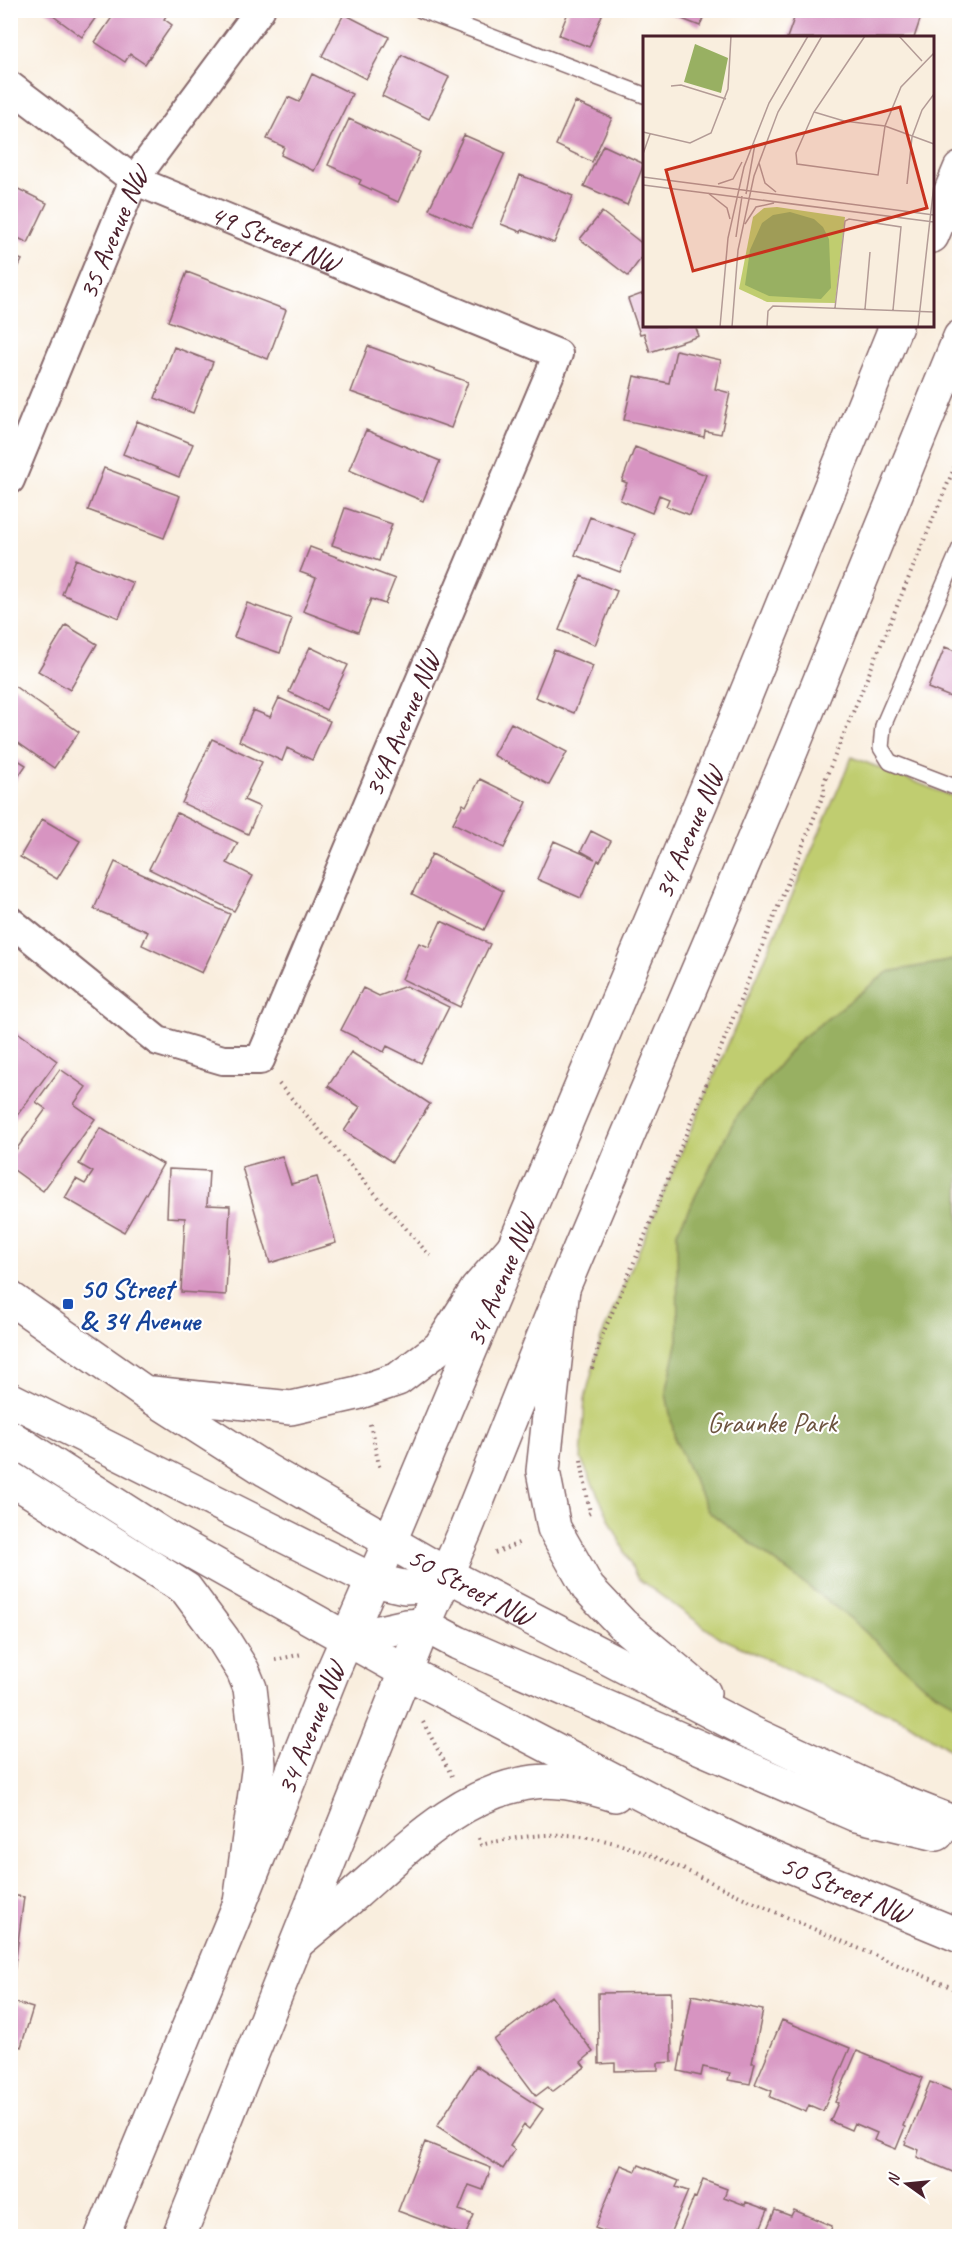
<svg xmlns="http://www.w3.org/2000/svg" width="970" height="2247" viewBox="0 0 970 2247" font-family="Caveat,sans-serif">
<rect width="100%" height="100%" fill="#fff"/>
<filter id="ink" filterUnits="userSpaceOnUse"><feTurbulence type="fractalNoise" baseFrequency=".0167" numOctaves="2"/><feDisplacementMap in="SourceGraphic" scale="12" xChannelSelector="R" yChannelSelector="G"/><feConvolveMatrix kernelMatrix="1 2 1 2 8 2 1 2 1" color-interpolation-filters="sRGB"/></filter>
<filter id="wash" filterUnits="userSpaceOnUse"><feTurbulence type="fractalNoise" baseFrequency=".008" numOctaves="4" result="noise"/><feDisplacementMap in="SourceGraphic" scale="24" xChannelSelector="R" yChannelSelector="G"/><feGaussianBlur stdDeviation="1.35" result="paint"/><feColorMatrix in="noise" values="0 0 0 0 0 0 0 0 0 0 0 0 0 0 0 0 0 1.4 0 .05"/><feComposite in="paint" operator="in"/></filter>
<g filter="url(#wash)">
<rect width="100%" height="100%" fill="#f9eede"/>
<path fill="#c0cd6f" stroke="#85764d" stroke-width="1.5" d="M852 757 959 799V1756L906 1721 833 1690 717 1636 637 1578 581 1459 585 1398 601 1338Z"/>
<path fill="#98b062" stroke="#716846" stroke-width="1.5" d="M959 959H960L959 1706 924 1686 851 1619 708 1511 675 1440 666 1393 678 1340 677 1232 736 1117 798 1041 888 972Z"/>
<g id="blocks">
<path fill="#d794c1" d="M45 10H101L82 37Z
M117 10H170L164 19 172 25 145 64 130 54 125 62 95 42Z
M569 10H604L589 47 559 35Z
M659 10H706L700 26Z
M797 10H912L922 14 914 38H787Z
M344 14 389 37 366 79 322 56Z
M402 55 449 77 429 119 382 96Z
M312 74 352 94 314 171 281 155 284 147 267 139 288 97 299 102Z
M575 102 612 118 592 162 556 145Z
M349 119 420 152 398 202 359 184 361 180 328 165Z
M464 135 505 153 471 228 429 209Z
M603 145 644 164 627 205 584 186Z
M520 175 573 196 554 243 522 230 521 232 501 224Z
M10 185 47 203 28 243 10 234Z
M602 212 644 245V254L628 276 580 239Z
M10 255 22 260 10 284Z
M187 272 286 310 268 359 168 321Z
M644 293V326H695L699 336 650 352 644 333 640 334 628 299Z
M368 346 468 382 451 428 351 392Z
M174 347 213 362 193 413 155 398Z
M676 350 721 360 715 389 730 393 721 434 705 431 704 437 624 420 634 376 669 383Z
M137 421 193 444 179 477 123 454Z
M366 430 440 461 423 501 349 470Z
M635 447 706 475 690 515 666 506 669 499 659 495 652 513 620 500 627 483 622 481Z
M104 468 180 496 164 538 88 510Z
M345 508 392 524 379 561 332 545Z
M590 517 635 534 620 572 575 555Z
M310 547 395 579 385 604 371 599 358 632 303 611 316 578 300 572Z
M76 559 133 583 119 618 62 594Z
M581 576 617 591 595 645 559 630Z
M247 603 292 619 280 653 234 637Z
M66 625 97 644 70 690 38 671Z
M310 647 348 665 326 710 289 692Z
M945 647 960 653V701L928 688Z
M554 650 593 666 574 713 535 697Z
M10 683 79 732 54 768 10 737Z
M279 698 330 721 312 760 287 748 282 761 239 741 253 710 270 717Z
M511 723 567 752 549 785 493 755Z
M212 739 262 762 244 800 260 807 248 834 182 803Z
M10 755 26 765 10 789Z
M480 779 527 802 504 848 453 823 463 804 466 806Z
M177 813 238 843 227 863 253 876 234 911 149 869Z
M42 819 80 841 57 879 20 857Z
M591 831 611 841 600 861 598 860 581 898 537 879 554 841 595 859 581 851Z
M432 854 503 891 484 930 412 894Z
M115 862 230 914 202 973 142 945 148 932 94 909Z
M441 921 490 944 460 1007 402 979 419 943 429 947Z
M406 986 449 1007 421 1063 387 1046 384 1052 341 1030 363 988 379 996Z
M16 1031 57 1061 10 1125V1039Z
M351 1052 430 1104 392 1162 344 1131 360 1107 328 1086Z
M60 1069 86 1087 74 1104 95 1119 43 1191 10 1167V1158L46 1109 36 1102Z
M100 1128 163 1164 124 1232 65 1198 76 1179 85 1184 93 1172 79 1164Z
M282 1156 291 1184 317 1177 336 1243 270 1263 242 1167Z
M169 1169 209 1171 207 1205 230 1206 226 1295 181 1292 185 1218 167 1217Z
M10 1895 24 1897 14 1972 10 1971Z
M671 1992 672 2062 658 2063V2070L615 2071V2063L599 2064 598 1993Z
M692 1995 763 2010 752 2063H755L750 2084 728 2080 730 2073 703 2067 701 2076 678 2071Z
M551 1996 593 2052 581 2062 585 2067 552 2092 548 2087 536 2096 494 2040Z
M10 2001 33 2008 21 2047 10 2043Z
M782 2020 850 2048 823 2111 809 2105 806 2112 770 2097 772 2091 755 2084Z
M857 2051 923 2078 903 2126 905 2127 896 2149 874 2140 877 2133 854 2123 851 2130 830 2121 838 2103 835 2102Z
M476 2066 543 2109 529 2129 524 2125 510 2146 515 2150 503 2169 437 2126Z
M930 2082 960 2094V2166L955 2173 917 2157 919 2150 905 2144Z
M425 2142 491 2168 483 2190 469 2185 459 2210 474 2215 465 2236 398 2211Z
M621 2165 636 2171 639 2165 679 2181 676 2187 688 2191 669 2236H615L595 2228Z
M703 2180 727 2189 724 2197 745 2205 746 2202 768 2210 757 2236H678L694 2197 696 2198Z
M775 2210 791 2216 794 2210 832 2226 830 2233 839 2236H764Z"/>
</g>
</g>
<g filter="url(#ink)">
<use href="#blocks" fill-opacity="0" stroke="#87676a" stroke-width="1.5"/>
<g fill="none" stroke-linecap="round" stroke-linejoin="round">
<defs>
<path id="service" d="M421 10 644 95
M960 548 883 726 881 748 890 762 960 789"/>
<g id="minor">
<path id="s1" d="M10 86 134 180 558 354 260 1060H223L158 1041 10 921"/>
<path id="s2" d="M10 480 134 180 260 10"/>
</g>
<g id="secondary">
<path d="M932 236 960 169"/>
<path id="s3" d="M102 2236 240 1903 332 1673 390 1541 733 726 896 326"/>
<path d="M179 2236 424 1625 464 1534 563 1288 791 751 960 337"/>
</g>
<g id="primary">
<path d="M563 1288 543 1471 554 1528 588 1588 623 1625 704 1693"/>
<path id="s4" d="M10 1298 144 1392 266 1470 446 1574 752 1733 894 1799 960 1825"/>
<path d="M152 1393 291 1408 357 1393 398 1379 440 1347 477 1289 512 1249"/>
<path d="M10 1399 372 1580 404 1587 425 1586 446 1574"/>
<path id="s5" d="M10 1437 166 1537 406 1672 683 1816 757 1852 960 1936"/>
<path d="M10 1478 186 1589 223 1639 243 1671 250 1688 259 1764 240 1903"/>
<path d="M347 1639 406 1626 424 1625 458 1643 856 1815 937 1834"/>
<path d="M299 1941C318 1925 337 1910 355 1894 406 1849 463 1790 534 1782 561 1779 589 1787 615 1795"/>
</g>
</defs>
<use href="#service" stroke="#87676a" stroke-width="18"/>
<use href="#minor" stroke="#87676a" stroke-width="32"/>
<use href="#secondary" stroke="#87676a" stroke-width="36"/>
<use href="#primary" stroke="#87676a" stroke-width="36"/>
<path stroke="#87676a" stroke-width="4" stroke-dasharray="1.5 4.5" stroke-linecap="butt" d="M279 1084 430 1256
M592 1369 601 1338 638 1253 824 793V782L960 454
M370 1424 380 1470
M581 1460 590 1513 586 1515
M495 1553 521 1542
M275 1660 302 1654
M423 1722 452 1776
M479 1838 481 1845C522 1835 566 1830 607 1841 655 1853 701 1878 746 1899 817 1931 888 1961 960 1991"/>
<use href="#service" stroke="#fff" stroke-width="15"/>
<use href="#minor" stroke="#fff" stroke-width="28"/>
<use href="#secondary" stroke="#fff" stroke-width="33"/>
<use href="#primary" stroke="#fff" stroke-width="33"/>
</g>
</g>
<rect fill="#1a4fb4" stroke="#fff" stroke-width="2" x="62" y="1298" width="12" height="12" rx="3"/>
<g text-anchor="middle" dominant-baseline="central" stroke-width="4.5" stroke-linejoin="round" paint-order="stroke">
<g font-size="28" fill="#4a1f2b" stroke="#fff">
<text stroke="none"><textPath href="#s2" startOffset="268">35 Avenue NW</textPath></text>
<text stroke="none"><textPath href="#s1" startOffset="308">49 Street NW</textPath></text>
<text transform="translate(402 724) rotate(-67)">34A Avenue NW</text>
<text stroke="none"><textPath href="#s3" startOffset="1521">34 Avenue NW</textPath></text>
<text stroke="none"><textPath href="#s3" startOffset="1035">34 Avenue NW</textPath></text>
<text stroke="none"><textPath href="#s4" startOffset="544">50 Street NW</textPath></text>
<text stroke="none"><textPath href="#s3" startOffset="549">34 Avenue NW</textPath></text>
<text stroke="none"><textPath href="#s5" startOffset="951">50 Street NW</textPath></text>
</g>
<g font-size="28" font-weight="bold" fill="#164399" stroke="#fff" text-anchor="start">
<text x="80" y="1288">50 Street<tspan x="80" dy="32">&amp; 34 Avenue</tspan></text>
</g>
<g font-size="28" fill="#6d533f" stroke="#fff">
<text x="772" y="1422">Graunke Park</text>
</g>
</g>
<g transform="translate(643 36)">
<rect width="291" height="291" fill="#f9eede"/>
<path d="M134 171 202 181 192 267 124 266 96 253 110 181 121 172Z" fill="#c0cd6f"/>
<path d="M52 8 85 22 78 57 41 46ZM147 176 171 183 180 191 186 203 188 252 178 263 126 260 102 249 107 214 119 187 130 179Z" fill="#98b062"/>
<path fill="none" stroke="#b39b96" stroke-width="1.5" d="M222 0 171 76 153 117 154 128 235 139 242 90 258 51 291 17M256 0 279 25M28 50 38 49 83 63M171 76 201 85 242 90 291 108M0 96 47 107 68 97 85 53 88 0M0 118 7 98M116 127 122 147 133 156M0 141 291 179M75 148 90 143 99 126M264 148 269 101 279 74 291 58M0 149 291 186M65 157 84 172 87 183M103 158 112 108M102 188 113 171 131 167M93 201 99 160M192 272 202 185 206 183 258 191 250 274M222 273 227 216M77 291 85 202 101 131 126 67 165 0M89 291 95 214 111 140 135 76 179 0M124 291 125 275 130 270 291 276M275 291 291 148"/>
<path fill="#c8321e" fill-opacity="0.15" stroke="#c8321e" stroke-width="3" d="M257 71 284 172 50 235 23 134Z"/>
<rect width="291" height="291" fill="none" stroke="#4a1f2b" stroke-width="3"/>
</g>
<rect width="970" height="2247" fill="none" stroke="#fff" stroke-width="36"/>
<g transform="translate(907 2184) rotate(285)" stroke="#ffffff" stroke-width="4.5" paint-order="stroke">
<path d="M0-4.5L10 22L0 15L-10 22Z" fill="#4a1f2b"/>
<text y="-9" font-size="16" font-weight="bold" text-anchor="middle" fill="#4a1f2b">N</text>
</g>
</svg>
